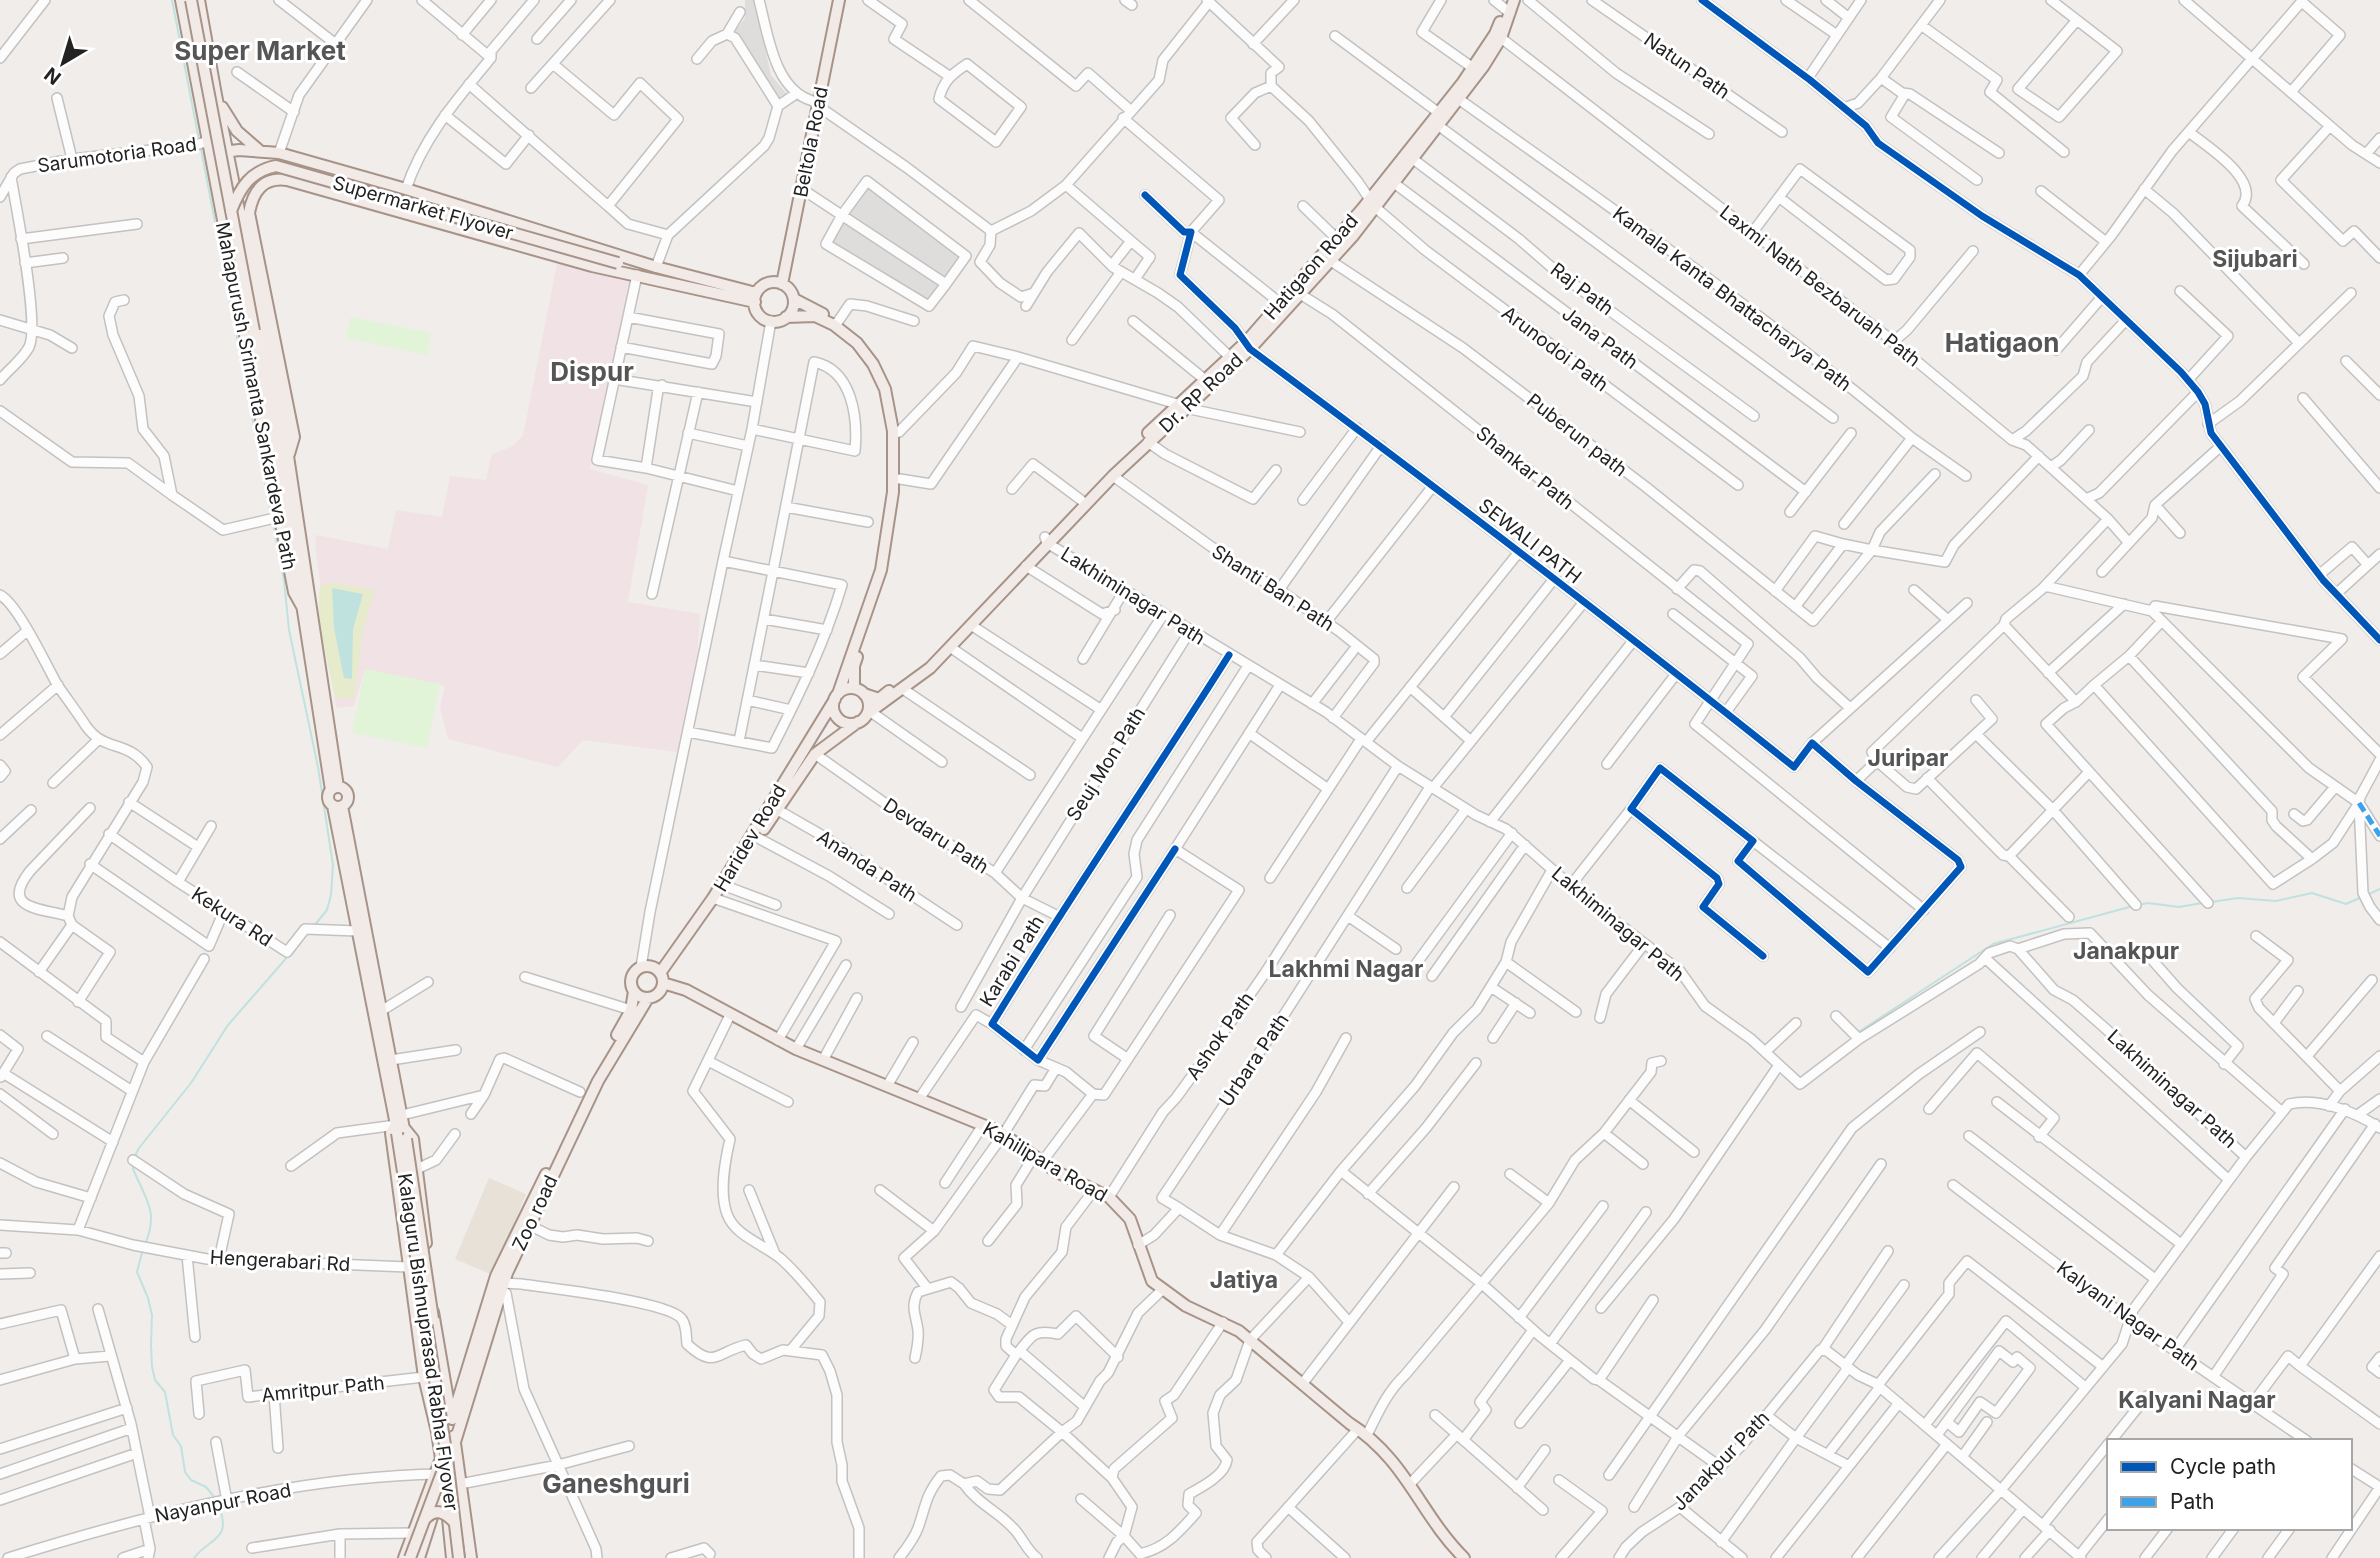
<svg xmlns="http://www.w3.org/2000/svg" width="2380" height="1558" viewBox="0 0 2380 1558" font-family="Inter,sans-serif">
<rect width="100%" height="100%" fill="#f0edeb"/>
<path fill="#dfdddc" d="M745 0H754L771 75 786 93 778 98 735 32 745 18Z
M867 181 966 256 929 306 826 244Z"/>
<path fill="#f1e2e5" d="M558 259 633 274 590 469 648 485 628 602 700 614 697 655 677 752 583 740 558 767 448 739 440 708 445 686 365 669 354 706 336 708 315 543 316 535 388 549 396 510 442 517 450 476 486 480 492 454 511 447 523 436Z"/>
<path fill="#e7e1d8" d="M489 1178 526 1194 493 1275 455 1259Z"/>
<path fill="#e6ebcb" d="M332 583 375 590 363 629 354 698H335L318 617 320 586Z"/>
<path fill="#e1f4d8" d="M351 317 431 333 427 355 346 338Z
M365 669 440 684 427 748 352 733Z"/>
<path fill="#c0e2df" d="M332 588 363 594 353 629 352 679 344 678 334 628Z"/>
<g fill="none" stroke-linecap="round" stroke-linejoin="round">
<path stroke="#c0e2df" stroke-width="2" d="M172 0 199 140
M201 149 271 515
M273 523 284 580 289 630 318 767 333 865 331 895 327 910 313 927
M2367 895 2380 889
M2211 902 2238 898 2276 901 2312 893 2346 904 2362 897
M2138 905 2148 903 2179 907 2202 903
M1860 1031 1993 944 2133 906
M135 1156 139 1148 191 1083 228 1025 289 955
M133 1164V1169C146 1200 159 1212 145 1244
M143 1249 137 1272 148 1298 152 1315 151 1345 152 1367 155 1380 165 1392 173 1435 181 1446 185 1472 191 1480 206 1487 215 1498
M194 1558C210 1537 232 1541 219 1506"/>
<defs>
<path id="minor" d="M279 0 337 45
M422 0 491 58
M759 0C768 34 774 90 813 101
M868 0 902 24 894 39 949 76
M969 0 1076 86 1088 73 1130 110
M1125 0 1132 5
M1207 0 1279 67 1271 73V86L1309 121 1358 182 1375 207 1425 250 1738 485
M1441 0 1422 32 1473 68
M1494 0 1510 13
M1528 0 1616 73 1709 134
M1592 0 1782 132
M1702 0 1810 80 1866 126 1878 143 1982 216 2079 275 2181 372 2198 392 2205 404 2211 433 2323 580 2380 640
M1786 0 1837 35
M1826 0 1849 18
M2051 0 2117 51 2059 117 2018 89 2077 20
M2184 0 2352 145 2380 163
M1921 25 1997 80 1990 92 2064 152
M727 34 740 12
M1496 34 1885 335 2012 440 2026 445 2108 519 2129 543
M462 35 491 0
M1335 36 1439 113
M537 39 571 0
M1253 44 1294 0
M0 58 45 0
M697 59 712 41 727 34 735 38 778 106
M553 64 614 115 640 83 678 119 608 206 628 224 668 235 656 267
M967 64 1021 107 996 142 939 99C943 81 952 74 967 64Z
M237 72 294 112
M1881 78 1902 93 1910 94 1999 153
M1810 80V75L1861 0
M469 84 608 206
M531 88 610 0
M2291 92 2340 35 2301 1
M1905 94 1891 117 1977 180
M57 98 72 159
M1460 100C1613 209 1768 317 1912 438L1844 524
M818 106 906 167 991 231
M1844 108 1858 103 1881 78 1940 0
M445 115 506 164 529 135
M1123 118 1219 200 1191 232 1280 303
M1439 126 1833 418
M2330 126 2281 180 2343 241 2354 231 2380 258
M2189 132C2206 146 2262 180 2242 206L2304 264
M1255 145 1231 118 1255 93 1271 86
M279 153 299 95 367 0
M2366 154 2380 138
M1413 159 1519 239 1557 272 1754 416
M1394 183 1806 492
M1066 185 1131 241 1112 265
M801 188 805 191 946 284 966 256 867 181 842 215 826 244 929 306 946 284
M406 189C423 138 457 99 491 58V51L534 0
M2144 189 2173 213 2298 342
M2041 191 2106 242
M1145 195 1184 232H1191L1180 275 1235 328 1250 349C1433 485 1616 624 1794 767L1812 743 1856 781 1958 860 1961 867 1868 972 1738 861 1753 841 1660 768 1631 809 1717 878 1719 884 1703 907 1763 956
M0 197 14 173 20 169 72 159 196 145 208 141
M1303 206 1336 238
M991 231 1031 211 1066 185 1159 80 1163 60 1209 2
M991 231 990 245 980 262 1000 283 1021 297 1034 293
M1752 233 1800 169 1910 250V257L1894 279 1886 280 1780 198
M668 235 764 146 769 138 778 106 797 93
M21 239 137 224
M1131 241 1150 257 1135 279
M1331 261 1463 348 1646 487 1813 621 1872 550 1945 562 1954 545 2039 456
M25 263 63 258
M637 275 597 460 646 468 738 491
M2079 275 2111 236 2172 151 2303 0
M2180 291 2228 336 2188 380
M1300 294 1332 314 1748 644 1695 724 1924 910
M124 300 115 302 109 316 113 335 139 396 143 429 164 456 172 495 223 530 279 517
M1026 306 1047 272 1079 233 1113 267 1158 293 1178 307 1234 361
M0 320 50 335 72 348
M1133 321 1204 379
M837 323 850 304 867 306 914 321
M1072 340 1121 272
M1893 342 1907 330 1973 251
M621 347 712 364 716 356 719 334 628 317
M2056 350 2102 297
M2346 361 2380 395
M614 379 757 402
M0 380C8 370 23 359 29 347 40 325 16 207 11 177
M2303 398 2380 488
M1185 408 1300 432
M0 411 72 462 128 463 172 495
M2208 424 2240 401 2351 293
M688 433 748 446
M893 434 899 432 956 373 973 346 1018 357 1177 404
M1912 438 1966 476
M2012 440 2026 431 2083 376 2087 362 2126 320
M1148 442 1165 454 1253 499 1276 470
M2051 467 2061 460 2089 430
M646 468 658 390 662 385
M1113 476 1241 568 1279 590 1339 631 1374 659V663L1333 718
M900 479 931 484 1018 357
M1012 489 1033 464 1081 500
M2086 499 2099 493 2198 392
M1303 500 1357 428
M2155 505 2180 533
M786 507 868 522
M1790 512 1851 433
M2108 519 2042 589 2006 619 2004 625 2076 702 2094 685 2273 884 2312 859 2276 826 2272 820V811L2129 656
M1045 537 1047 543 1326 712 1398 766 1476 815 1506 829 1579 893 1680 971 1705 1006 1751 1039 1800 1084 1859 1039 1979 964 1989 953 2010 946 2018 949 2054 990 2073 1000 2106 1029 2246 1157
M1026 566 1102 614 1115 610
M2102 572 2152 518 2155 505 2221 446
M2319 575 2352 547 2368 565
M2045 586 2152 611 2309 768 2359 803 2380 836
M1677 589 1694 570 1700 571 1800 658 1817 678 1850 708
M1279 590 1381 446
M1914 590 1948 620
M1775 591 1815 536 1843 544
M652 594 698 392
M2336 594 2380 554
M0 595C18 604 46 665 58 686 67 699 77 712 86 726 105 753 127 739 147 767L143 782 72 897 68 916 72 925 110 952 78 1002
M1795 607 1843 544 1872 550 1880 532 1935 474
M2152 611 2155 606 2342 639 2303 677 2380 754
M1673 614 1752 676 1726 712
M764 619 827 630
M1326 622 1433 486
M971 625 1100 709
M950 647 1082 738
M0 654 27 631
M1083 659 1124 591
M754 665 809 673
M2048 673 2124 604
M2094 685 2129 656 2162 621
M1410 687 1471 741
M903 689 1030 775
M747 700 791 710
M2076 702 2064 708 2046 724 2208 903
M1312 704 1353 651
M871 712 942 762
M1445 716 1554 579
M688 732 772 748C799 695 825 642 842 585L723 561 752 429 771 321
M1249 733 1328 789
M0 735 58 685
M1977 735 2053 810 2136 905
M739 741C765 615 789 488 814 362 853 370 858 419 855 451L752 429
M1366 742 1519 552
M1812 743 1967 603
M815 754 886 804 995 873 1022 898 1058 916
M2380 760 2360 797 2359 803 2363 893 2370 907 2380 920
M1877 761 1907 787 1916 789 1992 719 1976 700
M1607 764 1676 674
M0 765 5 771 0 777
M1927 778 2003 855 2009 856
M1856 781 1877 761 1872 752 2004 625
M53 783 99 739
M1433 788 1584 602
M129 802 198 847
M776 809 823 836 957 925
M2294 814 2303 821 2307 820 2335 787
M1490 822 1633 641
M109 834 178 882 211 826
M758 838 829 876 889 914
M0 839 31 810
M1753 841 1890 948
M1175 849 1038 1060 992 1024C1068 899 1151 779 1229 655
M2312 859 2333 843 2359 803
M90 864 209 946 224 911
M995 873 1163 615
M1270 878 1361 739
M178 882 287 952 305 929 357 931
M1571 885 1631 809
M728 887 776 905
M1407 888 1466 809
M713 898 836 941 778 1040
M68 916C39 908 0 909 30 871L90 808
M1348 916 1396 949
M2069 917 2009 856 2089 772
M2256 936 2288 960 2255 999 2259 1008 2340 1091
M0 942 106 1021V1037L144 1062
M2018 949 2064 934 2090 933 2148 995 2282 1112
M2147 954 2177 988 2238 1046 2224 1064
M1985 958 2229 1180
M1506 962 1576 1012
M1416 964 1512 833
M641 967 650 912 723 561
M39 972 72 925
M1432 976 1525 845
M525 977 631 1010
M1491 987 1530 1013
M961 1007 1022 898 1190 631
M381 1011 428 982
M730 1015 693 1091 730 1139C725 1161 719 1192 727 1214 735 1236 763 1244 780 1258 795 1271 808 1287 820 1302L819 1316 790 1351
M1836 1016 1859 1039
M1600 1018 1606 994 1644 944
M2274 1023 2298 991
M0 1035 18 1049 1 1077
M47 1036 132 1091
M1493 1038 1516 1003
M796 1049 846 965
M1024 1050 1137 877 1134 854 1137 840 1248 666
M1765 1052 1796 1023
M2307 1056 2372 980
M1128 1059 1094 1036 1170 915
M391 1060 456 1050
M823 1060 857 998
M1038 1060 1066 1072 1093 1094
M708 1061 788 1102
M3 1073 113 1142
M887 1086 913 1042
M0 1094 53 1134
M919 1099 976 1015 992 1024
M1629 1100 1694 1152
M1997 1102 2181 1244
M2329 1106 2340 1091 2380 1056
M1929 1109 1977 1053 2054 1118 2039 1137
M471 1114 484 1095 500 1059 504 1058 580 1092
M2359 1114 2380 1099
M402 1115 484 1095
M1604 1133 1643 1164
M1969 1136 2155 1279
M133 1160 184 1194 229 1214 219 1259
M1042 1162 1093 1094 1104 1095 1239 890 1175 849 1280 685
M0 1163 36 1182 91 1198
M291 1166 337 1133 396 1125
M417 1169 436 1160 455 1134
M1341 1171 1481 1283 1540 1336 1594 1379 1599 1380 1719 1466
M1510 1174 1549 1203
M945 1183 983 1125
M1953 1185 2130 1320 2307 1441
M749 1190 775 1254
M880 1190 934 1231 904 1258 928 1289
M1094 1190 1066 1227 1062 1252 1025 1297 1006 1339V1346L1016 1355 994 1390 999 1397H1019L1062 1432 1077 1421 1100 1381 1108 1373 1138 1313 1162 1290
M1368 1194 1426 1128 1476 1063
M1109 1197 1163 1112 1176 1098 1216 1043 1265 973 1398 766
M1179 1208 1220 1235 1316 1092 1346 1038
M0 1225 78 1230 133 1245 207 1259 408 1267
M529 1225 549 1235 563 1237 577 1235 603 1239 637 1238 648 1241
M78 1230 144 1062 204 959
M934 1231 1003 1135 1034 1085 1045 1086 1056 1068
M1220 1235 1276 1255 1309 1277 1348 1321
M988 1241 1017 1204 1016 1185 1034 1156
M1138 1245 1154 1235 1179 1208 1162 1198 1275 1029 1430 787
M0 1253H6
M187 1255 195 1337
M1276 1255 1341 1171 1415 1086 1453 1033 1477 1009 1506 962 1511 942 1552 870
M0 1274 30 1273
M503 1283 521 1284C550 1288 665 1301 681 1318 687 1325 686 1336 687 1344 715 1370 716 1352 746 1345L753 1354 761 1359 783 1350 822 1355 830 1371 837 1395V1442L842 1465V1481L859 1528V1558
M501 1290 506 1293 524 1389 596 1549 597 1558
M1601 1308 1674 1219 1779 1065
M98 1309 131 1424 150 1517
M1519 1318 1603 1206
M0 1324 61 1310 75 1359 0 1380
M1550 1344 1646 1212
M1822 1350 1888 1251
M1020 1351 1085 1407
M2174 1351 2345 1109
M1016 1355C1032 1336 1032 1329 1058 1334L1076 1316 1118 1357
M2380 1357 2372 1367 2380 1373
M915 1358C917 1349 919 1340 918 1330 916 1315 910 1307 918 1292L951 1282 959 1288 971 1303 997 1314 1012 1325
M75 1359 110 1356
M1845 1366 1904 1285
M2300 1366 2380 1424
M1848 1368 1796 1438 1849 1466
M2213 1377 2283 1274 2275 1268 2375 1124
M1599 1380 1653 1300
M1303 1383 1454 1187
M1878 1385 1949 1294V1283L1967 1261 2102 1366
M274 1394 278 1448
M2252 1404 2288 1356 2300 1366 2380 1256
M199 1414 196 1381 245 1370 248 1397 424 1377
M1435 1415 1543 1510
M1520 1423 1570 1360
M1925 1425 2006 1321 2085 1387
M1367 1435C1378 1413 1387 1392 1405 1375L1549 1203 1575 1160 1604 1133 1651 1072 1652 1063 1661 1061
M1937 1435 1999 1351 2013 1362 2017 1357 2030 1368 1996 1413 1980 1402 1959 1432 1947 1422
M1463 1440 1486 1410 1480 1402 1533 1330
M2111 1441 2147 1396
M216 1442 227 1501
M0 1449 127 1408
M1828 1454 1880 1387
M1962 1457 1987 1422
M0 1474 132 1428
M1609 1475 1852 1128 1919 1074 1980 1032
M1559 1480 1602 1511 1561 1558
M460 1484 558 1465 629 1446
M964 1484C977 1503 997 1511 1012 1527 1022 1536 1026 1550 1037 1558
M1410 1484 1457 1434
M1517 1488 1545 1450
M1081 1499 1124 1536 1132 1507 1112 1478 1114 1469 1172 1418 1165 1401 1174 1395 1223 1322
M0 1500 137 1453
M1288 1507 1345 1558
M1634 1507 1679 1435 1765 1330 1881 1164
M1680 1507 1742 1558
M144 1519 150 1549 148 1558
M2043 1525 2109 1443
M1721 1542 1796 1438 1766 1415
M252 1548 340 1534
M2079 1556 2109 1518
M8 1558C146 1515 296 1476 441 1474
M123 1558 150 1549
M340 1558V1534L413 1533
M671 1558 704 1548 710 1554
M899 1558C906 1549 914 1539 918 1528 926 1506 925 1496 941 1476L950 1475 964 1484 977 1481 988 1489 1000 1490 1062 1432 1112 1478
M1109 1558 1117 1542 1124 1536 1140 1554C1166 1548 1179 1532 1196 1513L1188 1505 1189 1494C1202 1487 1225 1475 1227 1460L1216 1446 1213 1413 1220 1395 1236 1380 1250 1340 1309 1277
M1266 1558 1258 1550 1257 1542 1358 1429
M1619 1558 1626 1547 1642 1532 1680 1507 1743 1444 1820 1350 1827 1351 1858 1375 1875 1383 2081 1558
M1776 1558 1899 1403
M1857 1558 1947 1444
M1939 1558 2001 1490 2122 1344 2133 1310 2246 1157 2289 1104C2319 1097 2355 1112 2380 1128
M1982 1558 2023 1509
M2025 1558 2050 1530
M2145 1558 2168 1528
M2212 1558 2234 1528
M2268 1558 2290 1528
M2332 1558 2380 1487 2350 1468"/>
<path id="major" d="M181 0 294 592 304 610
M199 0 216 95 288 456 338 787
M222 107 237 131 260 151
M224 152 239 150 279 153 406 189 656 267 756 293
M754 302a20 20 0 1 1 40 0a20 20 0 1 1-40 0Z
M782 284 839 0
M794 299 823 314
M786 317 815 316 834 325 857 343 873 364 885 389 893 431V492L881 570 838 694
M254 331 284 489 331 790
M1148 433 1246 342 1362 209 1463 82 1495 34 1500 22
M289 454 294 437 249 213C253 191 263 177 287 180L592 266 755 302
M854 688V666L857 657
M833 706a18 18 0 1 1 36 0a18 18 0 1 1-36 0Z
M864 694 879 699 889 691
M867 714 930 668 1113 476 1250 349 1353 236 1483 67 1501 38 1514 0
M328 797a10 10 0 1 1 20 0a10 10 0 1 1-20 0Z
M333 806 397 1130
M342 806 405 1134
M764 829 815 754 858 722
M631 982a16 16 0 1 1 32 0a16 16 0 1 1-32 0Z
M660 973 713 898 835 699
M663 983 686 990 796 1049 1000 1132 1057 1172 1109 1197 1130 1219 1152 1281 1186 1306 1239 1331 1349 1423C1407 1460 1419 1513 1464 1558
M617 1035 631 1010 634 991
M396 1125 391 1133 424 1377 437 1432 444 1479 452 1558
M404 1128 413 1139 426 1243
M433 1312 451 1417
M452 1419 496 1276 546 1174
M454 1436 471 1558
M455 1442 507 1273 598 1081 648 998
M404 1558 440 1461
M419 1558 442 1486"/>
</defs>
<use href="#minor" stroke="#c3c2c1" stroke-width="12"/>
<use href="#major" stroke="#a79387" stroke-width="14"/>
<use href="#minor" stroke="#fdfcfc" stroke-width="9"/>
<use href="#major" stroke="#f2eae7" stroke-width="10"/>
<defs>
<path id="major-bridge" d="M191 0 254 331
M231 211C240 188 250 171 276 166L618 263
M397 1133 447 1458 459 1558
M406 1139 433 1319
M426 1518C436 1507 446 1513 455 1523
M410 1558 446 1462"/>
</defs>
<use href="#major-bridge" stroke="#a79387" stroke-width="14" stroke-linecap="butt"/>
<use href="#major-bridge" stroke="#f2eae7" stroke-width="10"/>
<path stroke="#3ea2ea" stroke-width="5" stroke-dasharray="10 5" stroke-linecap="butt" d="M2359 803 2380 836"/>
<defs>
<path id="cycleway" d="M1702 0 1810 80 1866 126 1878 143 1982 216 2079 275 2181 372 2198 392 2205 404 2211 433 2323 580 2380 640
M1145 195 1184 232H1191L1180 275 1235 328 1250 349C1433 485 1616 624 1794 767L1812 743 1856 781 1958 860 1961 867 1868 972 1738 861 1753 841 1660 768 1631 809 1717 878 1719 884 1703 907 1763 956
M1175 849 1038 1060 992 1024C1068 899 1151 779 1229 655"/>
</defs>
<use href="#cycleway" stroke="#fff" stroke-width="11"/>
<use href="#cycleway" stroke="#0057b8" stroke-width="7"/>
</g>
<g text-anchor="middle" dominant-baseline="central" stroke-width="6" stroke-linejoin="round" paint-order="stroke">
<g font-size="19" fill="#222" stroke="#fff">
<text transform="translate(1687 66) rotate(35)">Natun Path</text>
<text transform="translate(811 142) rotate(-79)">Beltola Road</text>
<text transform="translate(117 155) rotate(-8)">Sarumotoria Road</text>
<text transform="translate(423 208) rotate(16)">Supermarket Flyover</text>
<text transform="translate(1311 267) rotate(-49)">Hatigaon Road</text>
<text transform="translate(1820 286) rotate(38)">Laxmi Nath Bezbaruah Path</text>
<text transform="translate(1582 289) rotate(37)">Raj Path</text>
<text transform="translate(1732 299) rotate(37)">Kamala Kanta Bhattacharya Path</text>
<text transform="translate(1600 338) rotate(37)">Jana Path</text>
<text transform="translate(1555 349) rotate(37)">Arunodoi Path</text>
<text transform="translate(1201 393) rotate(-43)">Dr. RP Road</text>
<text transform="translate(256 396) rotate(79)">Mahapurush Srimanta Sankardeva Path</text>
<text transform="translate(1577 435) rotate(38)">Puberun path</text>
<text transform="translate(1525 468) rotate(39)">Shankar Path</text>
<text transform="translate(1530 541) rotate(38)">SEWALI PATH</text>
<text transform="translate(1273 588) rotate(33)">Shanti Ban Path</text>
<text transform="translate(1133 596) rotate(32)">Lakhiminagar Path</text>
<text transform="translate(1106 764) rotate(-58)">Seuj Mon Path</text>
<text transform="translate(936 836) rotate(33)">Devdaru Path</text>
<text transform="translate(750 838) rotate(-59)">Haridev Road</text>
<text transform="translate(867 866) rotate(33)">Ananda Path</text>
<text transform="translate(232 917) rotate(33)">Kekura Rd</text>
<text transform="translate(1618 924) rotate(40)">Lakhiminagar Path</text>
<text transform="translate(1012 961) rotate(-58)">Karabi Path</text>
<text transform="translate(1220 1036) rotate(-55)">Ashok Path</text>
<text transform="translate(1254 1060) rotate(-56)">Urbara Path</text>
<text transform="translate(2172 1089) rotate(42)">Lakhiminagar Path</text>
<text transform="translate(1045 1162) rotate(30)">Kahilipara Road</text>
<text transform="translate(535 1213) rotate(-65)">Zoo road</text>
<text transform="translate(280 1261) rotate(3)">Hengerabari Rd</text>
<text transform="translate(2128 1316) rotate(36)">Kalyani Nagar Path</text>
<text transform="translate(428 1342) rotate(82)">Kalaguru Bishnuprasad Rabha Flyover</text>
<text transform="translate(323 1389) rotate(-6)">Amritpur Path</text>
<text transform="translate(1721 1461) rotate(-46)">Janakpur Path</text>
<text transform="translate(223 1503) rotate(-11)">Nayanpur Road</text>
</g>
<g font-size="23" font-weight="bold" fill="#555" stroke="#fff">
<text x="2255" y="259">Sijubari</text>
<text x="1908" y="758">Juripar</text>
<text x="2126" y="951">Janakpur</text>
<text x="1346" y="969">Lakhmi Nagar</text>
<text x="1244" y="1280">Jatiya</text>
<text x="2197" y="1400">Kalyani Nagar</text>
</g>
<g font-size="26" font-weight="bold" fill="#555" stroke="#fff">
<text x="260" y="50">Super Market</text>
<text x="2002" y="342">Hatigaon</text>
<text x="592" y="371">Dispur</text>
<text x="616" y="1483">Ganeshguri</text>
</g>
</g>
<rect x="2107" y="1439" width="245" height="91" fill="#ffffff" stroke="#a7a7a7" stroke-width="2"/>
<rect x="2121" y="1462" width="35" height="10" fill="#0057b8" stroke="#a7a7a7" stroke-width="2"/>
<text x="2170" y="1474" font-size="21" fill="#222222">Cycle path</text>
<rect x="2121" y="1497" width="35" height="10" fill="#3ea2ea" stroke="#a7a7a7" stroke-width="2"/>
<text x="2170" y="1509" font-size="21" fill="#222222">Path</text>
<g transform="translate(63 63) rotate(218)" stroke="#ffffff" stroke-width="5" paint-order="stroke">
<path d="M0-5L12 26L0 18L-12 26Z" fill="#222222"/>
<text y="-10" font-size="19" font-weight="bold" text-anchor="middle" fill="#222222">N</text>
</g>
</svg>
